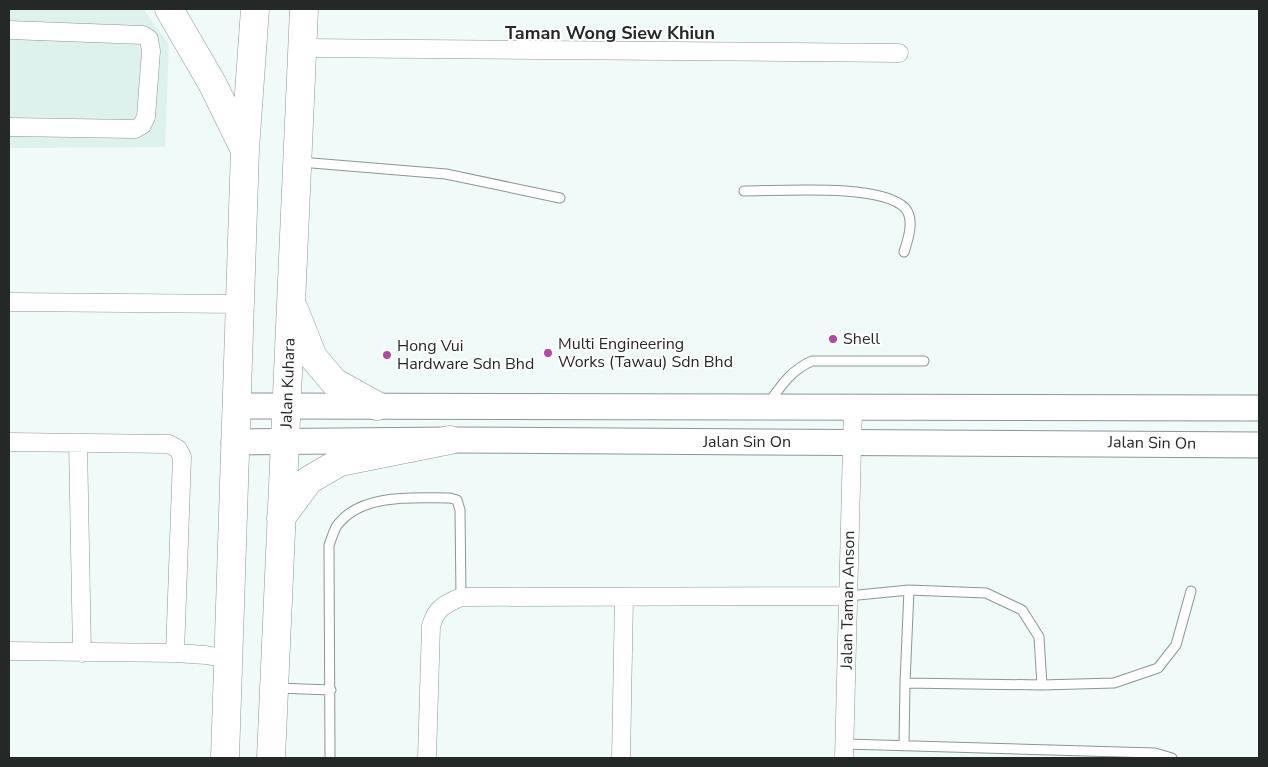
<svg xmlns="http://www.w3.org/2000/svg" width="1268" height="767" viewBox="0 0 1268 767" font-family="'Nunito Sans',sans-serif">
<rect width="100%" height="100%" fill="#f0faf8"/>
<path fill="#ddf1ed" d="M9 9H143L169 44 165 147 9 148Z"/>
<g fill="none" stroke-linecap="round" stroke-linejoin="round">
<defs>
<path id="service" d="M300 162 446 174 560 198
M744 191C780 191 881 183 905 208 915 219 908 240 904 252
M768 404C781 386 791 370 812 361H924
M848 596 909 590 986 593 1022 610 1039 637 1042 685 905 683 904 745
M905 683 909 590
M1042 685 1114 683 1158 668 1176 645 1191 591
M276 688 331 690
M845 744 1155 753 1172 758
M330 758 329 545C332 538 334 528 339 523 363 493 416 498 450 498L457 500 460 510 461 597"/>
<path id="minor" d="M9 30 143 35 149 39 151 51 146 117 142 125 135 129 9 127
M303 48 899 53
M9 302 241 304
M9 442 169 444 178 449 182 457 175 653
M78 443 82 653
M9 651 175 653 206 655 227 659
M427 758 431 626C436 608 445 604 461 597L848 596
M621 758 624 597
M844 758 853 408"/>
<path id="secondary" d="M236 406 1259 408
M234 442 450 440 1259 445"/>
<path id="primary" d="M169 9 212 83 244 148
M294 309 313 357 334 382 377 406
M281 518 309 480 340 462 450 440
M225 758 245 149 255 9
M271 758 304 9"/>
</defs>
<use href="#service" stroke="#8c9694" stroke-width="11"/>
<use href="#minor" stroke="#8c9694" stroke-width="19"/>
<use href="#secondary" stroke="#8c9694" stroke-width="27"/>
<use href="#primary" stroke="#8c9694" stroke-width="29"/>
<use href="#service" stroke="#fff" stroke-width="9"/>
<use href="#minor" stroke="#fff" stroke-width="18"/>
<use href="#secondary" stroke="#fff" stroke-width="25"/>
<use href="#primary" stroke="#fff" stroke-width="28"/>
</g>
<g fill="#b347a6" stroke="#fff" stroke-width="2">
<circle cx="833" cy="339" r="5"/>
<circle cx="548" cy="353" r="5"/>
<circle cx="387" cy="355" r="5"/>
</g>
<g text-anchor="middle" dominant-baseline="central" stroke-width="4" stroke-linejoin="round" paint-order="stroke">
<g font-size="16" fill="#242827" stroke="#fff" text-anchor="start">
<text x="843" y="339">Shell</text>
<text x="558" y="344">Multi Engineering<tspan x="558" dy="18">Works (Tawau) Sdn Bhd</tspan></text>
<text x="397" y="346">Hong Vui<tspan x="397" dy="18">Hardware Sdn Bhd</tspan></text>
</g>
<g font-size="16" fill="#242827" stroke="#fff">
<text transform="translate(288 383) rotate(-88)">Jalan Kuhara</text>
<text x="747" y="442">Jalan Sin On</text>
<text transform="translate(1152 443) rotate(1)">Jalan Sin On</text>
<text transform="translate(848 600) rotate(-89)">Jalan Taman Anson</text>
</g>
<g font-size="18" font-weight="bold" fill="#242827" stroke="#fff">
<text x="610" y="33">Taman Wong Siew Khiun</text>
</g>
</g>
<rect width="1268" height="767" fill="none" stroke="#242827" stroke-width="20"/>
</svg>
